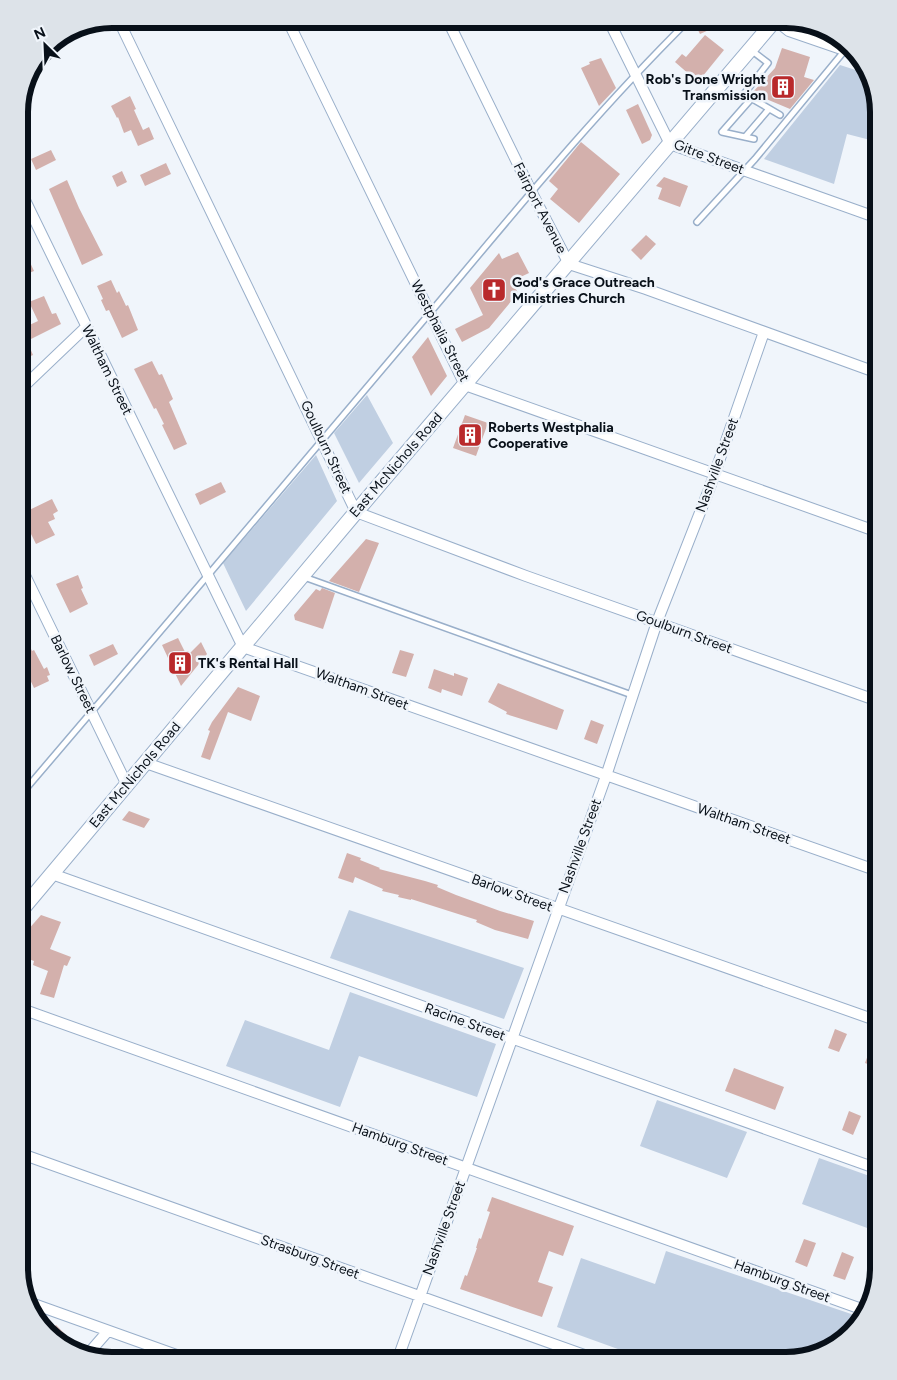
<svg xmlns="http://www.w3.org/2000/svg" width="897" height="1380" viewBox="0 0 897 1380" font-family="Figtree,sans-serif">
<rect width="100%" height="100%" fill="#f0f5fb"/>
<path fill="#c0cfe2" d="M840 65 868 74 878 112V142L847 134 834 184 764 159Z
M367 395 393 443 359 483 334 433Z
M316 455 337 501 246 611 223 563Z
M349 910 524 968 504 1019 330 958Z
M350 992 496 1044 477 1097 359 1056 340 1107 226 1066 245 1020 329 1050Z
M657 1100 747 1132 727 1178 640 1146Z
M819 1158 878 1179V1232L802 1204Z
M666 1251 863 1318 832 1349 786 1361H651L557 1327 581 1258 655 1284Z"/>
<path fill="#d3b0ac" d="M708 21 711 29 700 34 696 26Z
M705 35 724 50 698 82 675 62 682 54 686 57Z
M782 48 810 57 804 77 814 80 790 109 752 93 775 68Z
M601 58 616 88 599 106 581 68 590 64 589 62Z
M130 96 136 109 134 110 143 130 149 127 154 139 138 146 131 130 124 133 118 117 117 118 111 106Z
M638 104 652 135 650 140 642 144 626 110Z
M581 142 620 174 579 223 550 199 558 189 549 181Z
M51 150 56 160 36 170 31 159Z
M166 163 171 174 145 186 140 175Z
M122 171 127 182 117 187 112 176Z
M664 177 688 186 680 207 658 199 662 188 656 186Z
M67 180 79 208 103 255 82 265 49 189Z
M646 235 656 244 641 260 631 250Z
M518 252 529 273 512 281 518 293 489 328 462 342 455 329 483 315 470 288 499 253 502 259Z
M28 258 34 271 19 277V261Z
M111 280 117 293 119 291 126 306 128 305 138 330 122 338 109 310 106 311 101 300 103 299 97 286Z
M44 296 52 314 56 313 61 324 27 341 33 355 22 360 19 354V326L21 329 38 321 29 302Z
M428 337 447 376 431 396 412 357Z
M152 361 159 375 162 374 173 399 169 402 187 444 174 450 162 425 164 424 156 408 154 409 134 369Z
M465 415 488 423 476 456 453 448Z
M221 482 226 492 200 505 195 494Z
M52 499 58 511 53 514 55 519 48 522 55 535 36 544 21 514Z
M366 539 379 543 359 592 329 581Z
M78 575 83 588 81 589 88 604 70 613 56 584Z
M322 588 335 593 323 629 295 620 294 615 316 589 320 591Z
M19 624 32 651 34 650 44 669 47 667 50 675 47 676 49 681 34 688 25 669 19 672Z
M178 638 187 656 201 642 207 654 181 686 162 645Z
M113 644 118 654 94 666 89 655Z
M400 650 414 654 406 677 392 673Z
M434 669 454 676V673L468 678 462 696 442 689 441 693 428 688Z
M498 683 564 710 557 730 506 714 507 712 488 702Z
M238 687 260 696 251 721 228 712 210 760 201 757 210 731 208 730 212 722Z
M591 720 604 725 597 744 584 739Z
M129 811 150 819 144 828 122 820Z
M347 853 361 858 360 860 380 868 379 869 425 881 438 885 437 887 456 895 500 911 534 921 528 939 495 930 476 922 477 920 411 899V900L398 897 399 895 382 891 383 889 355 877 353 883 338 878Z
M41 915 61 922 50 949 71 957 67 966 64 965 54 998 40 994 48 971 33 965 34 961 20 956 28 934 27 931Z
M835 1029 847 1034 839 1052 828 1048Z
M877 1031H878V1068L865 1063Z
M734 1068 784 1087 775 1110 725 1091Z
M849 1111 861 1116 853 1135 842 1130Z
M492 1197 574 1226 563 1256 549 1251 538 1282 553 1287 542 1317 460 1289 465 1275 467 1276 477 1248H476L479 1238 481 1239 490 1212 487 1211Z
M804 1239 816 1243 807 1267 795 1262Z
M842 1252 854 1257 845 1280 833 1276Z
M56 1325 68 1337 60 1344 48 1332Z"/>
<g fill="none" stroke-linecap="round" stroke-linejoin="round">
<defs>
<path id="lane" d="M751 50 768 63 744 94 780 115
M751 99 722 132 754 139
M745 137 769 109
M697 222 755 159 846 49
M304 577 632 695
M19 797C156 636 293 476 429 314 513 214 595 113 688 21"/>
<path id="street" d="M118 19 356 512 526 576 878 701
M287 19 465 385 878 532
M447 19 533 195 569 264 646 289 878 373
M608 19 670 144 878 218
M774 19 789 31 853 53
M19 188 243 647 878 871
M19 391 86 327
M19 563 127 785
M146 763 878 1021
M52 874 878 1169
M19 1008 867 1311
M19 1153 601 1361
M28 1302 193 1361
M87 1355 108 1331
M397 1361 606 776 657 622 710 487 764 332"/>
<path id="secondary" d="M19 913 356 512 776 19"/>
</defs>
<use href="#lane" stroke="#99afca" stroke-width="8"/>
<use href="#street" stroke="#99afca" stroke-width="12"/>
<use href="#secondary" stroke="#99afca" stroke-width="16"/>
<use href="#lane" stroke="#fff" stroke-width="5"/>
<use href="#street" stroke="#fff" stroke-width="10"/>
<use href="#secondary" stroke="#fff" stroke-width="14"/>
</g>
<defs>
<symbol id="building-square" viewBox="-11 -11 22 22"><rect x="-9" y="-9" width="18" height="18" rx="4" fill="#b9292b" stroke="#f0f5fb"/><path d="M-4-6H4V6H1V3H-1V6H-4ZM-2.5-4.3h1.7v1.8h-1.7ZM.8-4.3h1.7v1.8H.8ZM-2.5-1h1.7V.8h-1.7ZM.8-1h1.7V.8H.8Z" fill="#fff"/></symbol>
<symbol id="church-square" viewBox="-11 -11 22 22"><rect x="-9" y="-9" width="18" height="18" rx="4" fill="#b9292b" stroke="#f0f5fb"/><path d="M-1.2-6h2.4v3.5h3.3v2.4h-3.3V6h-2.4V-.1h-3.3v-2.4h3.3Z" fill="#fff"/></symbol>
</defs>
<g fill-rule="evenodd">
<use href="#building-square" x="769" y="73" width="28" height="28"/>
<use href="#church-square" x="480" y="276" width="28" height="28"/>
<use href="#building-square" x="456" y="421" width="28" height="28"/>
<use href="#building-square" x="166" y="649" width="28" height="28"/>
</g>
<g text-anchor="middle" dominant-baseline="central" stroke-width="5" stroke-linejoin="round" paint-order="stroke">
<g font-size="14" font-weight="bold" fill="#081019" stroke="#f0f5fb" text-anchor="start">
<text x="766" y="79" text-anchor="end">Rob's Done Wright<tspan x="766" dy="16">Transmission</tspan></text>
<text x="512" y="282">God's Grace Outreach<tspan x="512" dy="16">Ministries Church</tspan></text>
<text x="488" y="427">Roberts Westphalia<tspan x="488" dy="16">Cooperative</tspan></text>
<text x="198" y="663">TK's Rental Hall</text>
</g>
<g font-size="14" fill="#081019" stroke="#f0f5fb">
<text transform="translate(709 157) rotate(21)">Gitre Street</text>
<text transform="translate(540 208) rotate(63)">Fairport Avenue</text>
<text transform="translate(440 331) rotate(63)">Westphalia Street</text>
<text transform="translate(107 370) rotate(64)">Waltham Street</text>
<text transform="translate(326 447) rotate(65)">Goulburn Street</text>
<text transform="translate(396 465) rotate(-49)">East McNichols Road</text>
<text transform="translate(717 465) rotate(-70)">Nashville Street</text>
<text transform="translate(684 632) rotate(20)">Goulburn Street</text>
<text transform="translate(73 674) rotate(64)">Barlow Street</text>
<text transform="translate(362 689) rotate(20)">Waltham Street</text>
<text transform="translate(135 775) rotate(-50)">East McNichols Road</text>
<text transform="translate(744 824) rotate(19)">Waltham Street</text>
<text transform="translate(580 846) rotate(-70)">Nashville Street</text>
<text transform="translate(512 893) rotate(20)">Barlow Street</text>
<text transform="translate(465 1022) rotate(20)">Racine Street</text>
<text transform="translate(400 1144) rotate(20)">Hamburg Street</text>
<text transform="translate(444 1228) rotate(-70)">Nashville Street</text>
<text transform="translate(310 1257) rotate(20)">Strasburg Street</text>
<text transform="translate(782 1281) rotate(20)">Hamburg Street</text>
</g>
</g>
<path d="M0 0H897V1380H0ZM112 28H786A84 84 0 0 1 870 112V1268A84 84 0 0 1 786 1352H112A84 84 0 0 1 28 1268V112A84 84 0 0 1 112 28Z" fill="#dde3e9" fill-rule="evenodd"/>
<path fill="none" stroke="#081019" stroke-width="6" d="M112 28H786A84 84 0 0 1 870 112V1268A84 84 0 0 1 786 1352H112A84 84 0 0 1 28 1268V112A84 84 0 0 1 112 28Z"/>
<g transform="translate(45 45) rotate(336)" stroke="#f0f5fb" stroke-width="4" paint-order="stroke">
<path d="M0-4L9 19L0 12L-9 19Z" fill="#081019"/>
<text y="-8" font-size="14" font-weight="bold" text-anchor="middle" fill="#081019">N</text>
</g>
</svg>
